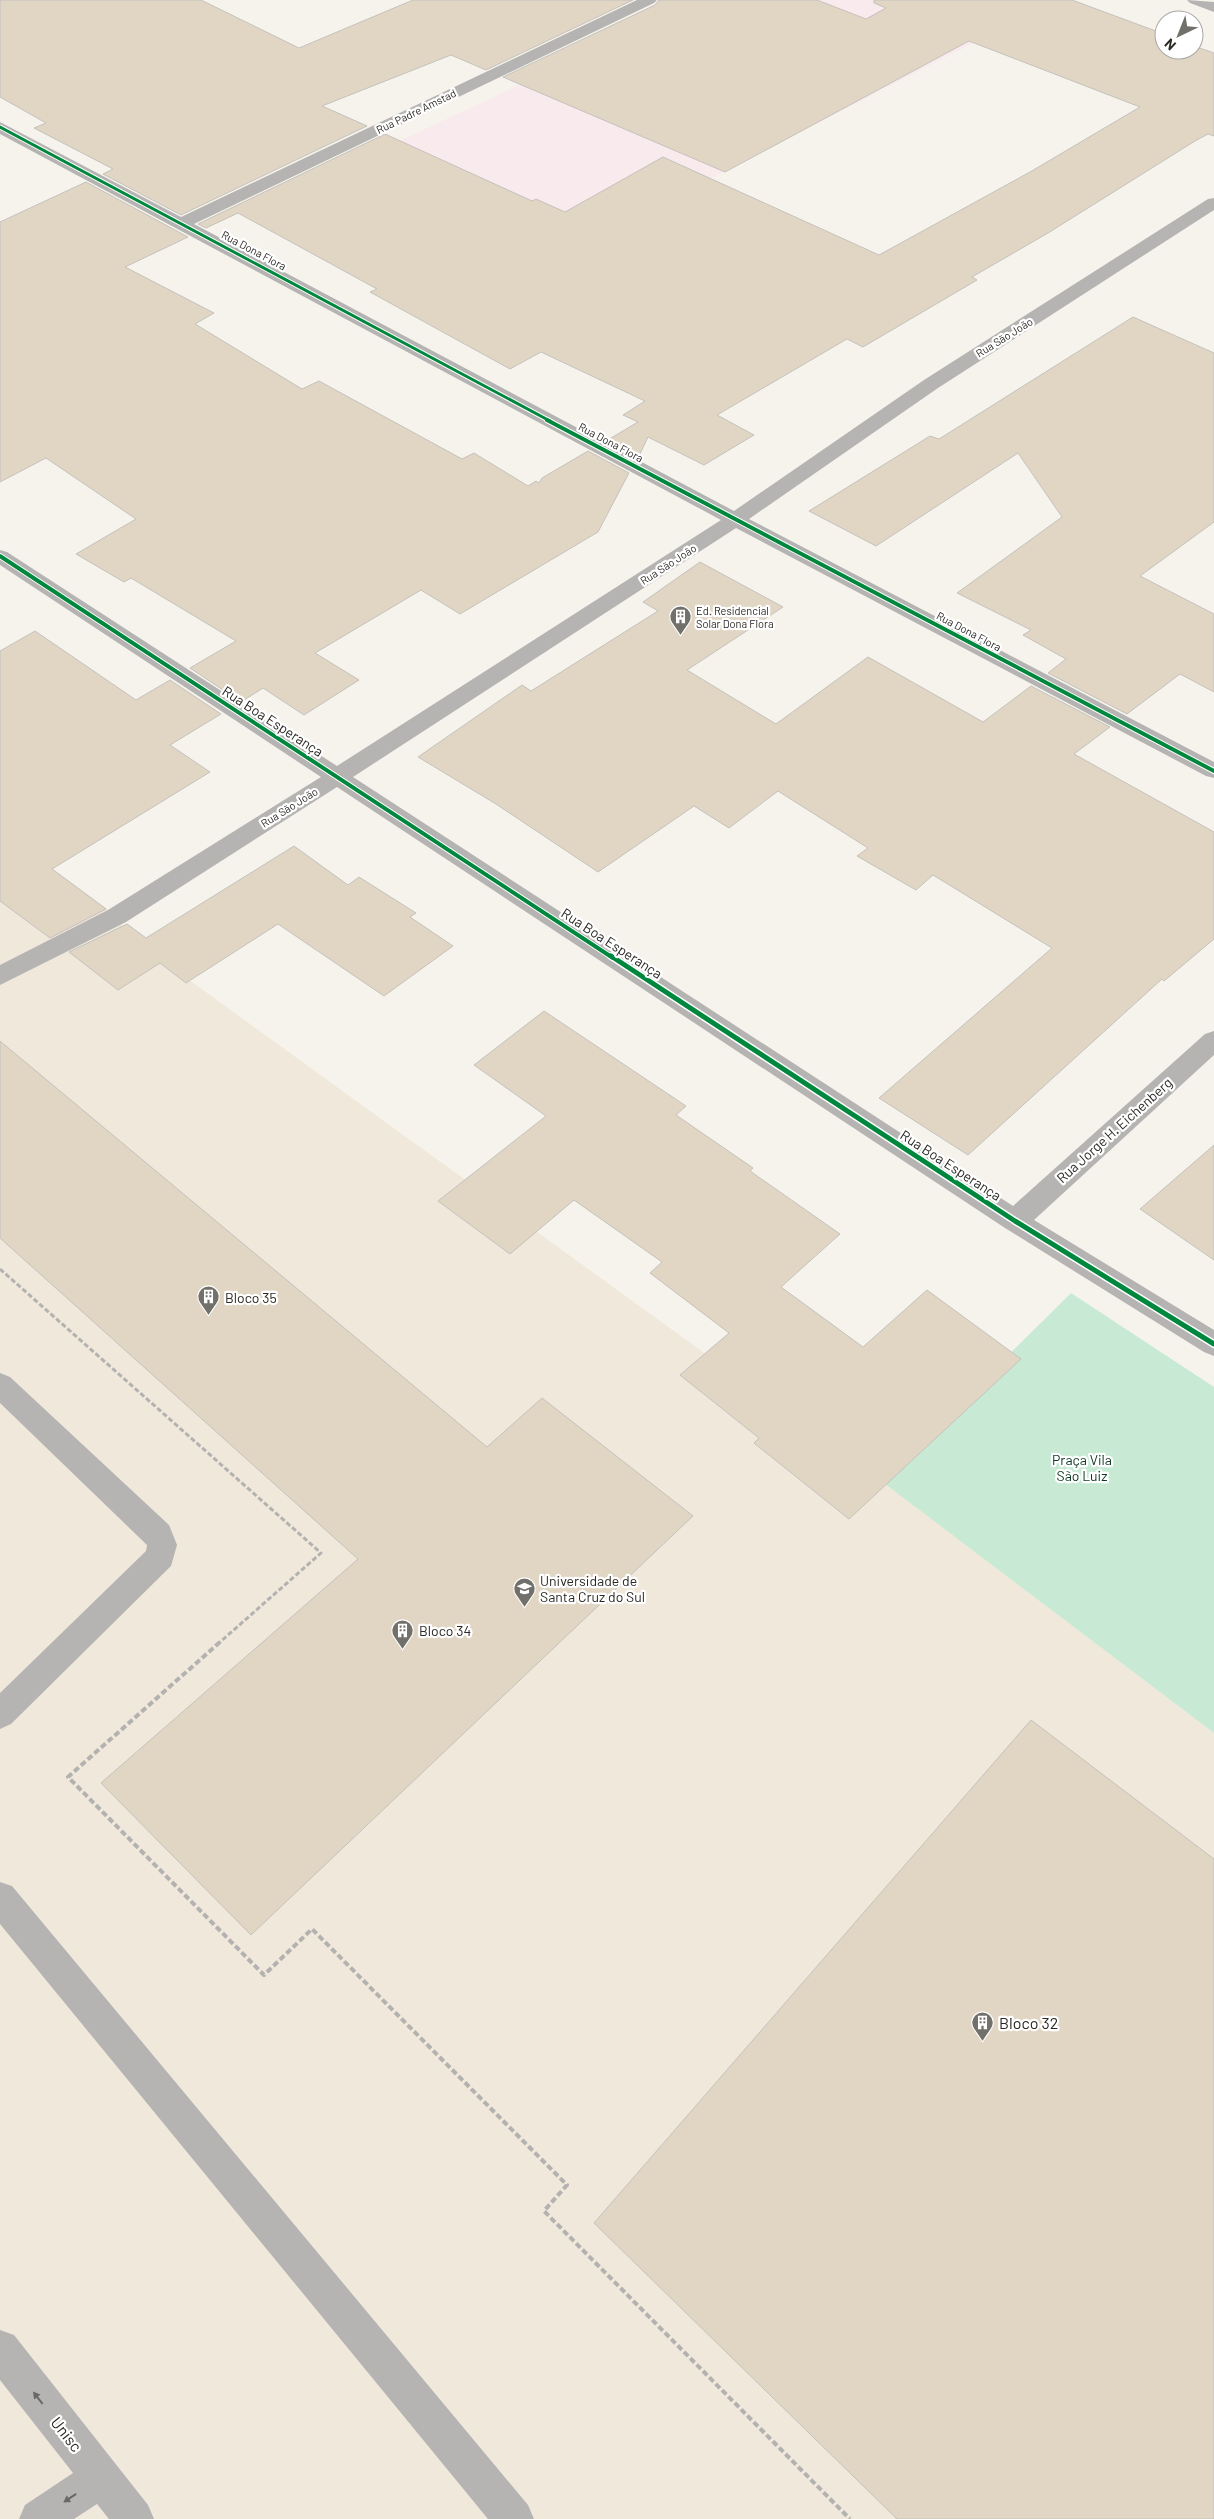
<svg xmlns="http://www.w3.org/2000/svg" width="1214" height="2519" viewBox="0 0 1214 2519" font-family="Barlow,sans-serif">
<rect width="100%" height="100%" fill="#f6f3ec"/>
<path fill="#efe8db" d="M0 830 117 916 127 935 881 1481 1214 1733V2519H0Z"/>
<path fill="#f9eaed" d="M702 0H1056L582 245 382 149Z"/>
<path fill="#c8ead5" d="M1071 1293 1214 1387V1733L881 1481Z"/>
<path fill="#e1d5c4" stroke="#c4c2bd" d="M0 0H201L299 48 413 0H633L486 70 451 55 322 106 367 126 181 215 103 174 113 169 34 128 46 123 0 97Z
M659 0H817L866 19 886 8 874 3V0H1072L1164 34V50H1194V46L1214 53V136L1208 134 1195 141 1048 233 972 277 977 280 863 347 847 339 717 415 754 435 704 465 648 437 638 458 606 441 638 422 623 415 645 401 541 352 510 369 370 292 377 289 238 213 206 228 198 224 385 134 532 201 536 199 565 212 663 157 879 255 1030 172 1140 107 969 41 725 172 503 77 655 5Z
M86 182 188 237 125 267 214 313 195 324 302 389 319 381 462 459 474 453 528 486 536 481 539 483 542 478 588 451 629 473 598 532 460 614 421 590 315 653 359 680 304 715 263 688 241 702 190 668 236 641 131 578 124 582 76 554 136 519 46 458 0 482V222Z
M1133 317 1214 353V522L1140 576 1214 614V692L1180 674 1127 714 1048 673 1066 659 1023 635 1031 630 957 593 1062 517 1018 453 876 546 809 511 930 436 939 439Z
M700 562 783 607 687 670 776 724 868 657 983 722 1031 686 1110 727 1074 754 1214 832V939L1164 981 1162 979 968 1155 879 1098 1052 948 933 875 916 890 857 856 868 848 778 791 729 828 694 806 598 872 496 804 418 757 522 685 531 691 658 611 643 602Z
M35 631 136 700 170 680 221 714 170 745 210 772 52 869 106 909 50 938 0 901V651Z
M294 846 348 885 359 877 416 913 410 917 453 946 384 996 278 924 186 983 160 963 118 990 69 952 127 924 146 938Z
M544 1011 686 1106 676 1115 753 1168 750 1171 840 1234 781 1287 863 1347 927 1290 1021 1359 849 1519 754 1443 759 1438 680 1375 729 1333 650 1273 662 1262 574 1200 510 1254 438 1201 546 1116 474 1065Z
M0 1041 487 1447 542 1398 693 1516 251 1935 101 1783 358 1559 0 1238Z
M1214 1145V1260L1140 1209Z
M1031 1720 1214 1859V2519H897L594 2223Z"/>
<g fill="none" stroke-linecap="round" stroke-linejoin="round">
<path stroke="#b4b2b0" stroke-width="3" stroke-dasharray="5 2.5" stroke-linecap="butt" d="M0 1269 321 1553 219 1643"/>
<path stroke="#b4b2b0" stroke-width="4" stroke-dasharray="6 3" stroke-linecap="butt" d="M220 1642 68 1777 264 1975 312 1929 567 2185 544 2211 850 2519"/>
<path fill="#b5b4b3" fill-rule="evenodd" d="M637 0H657L654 3 194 224 734 511 924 380 1208 199 1214 198V210L938 388 749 519 1214 762V778L1206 776 736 528 353 777 1013 1206 1205 1034 1214 1031V1055L1034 1220 1214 1330V1356L1204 1352 1005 1228 337 787 126 922 0 985V965L108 910 321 777 0 565V550L7 552 337 766 721 520 0 134V122L181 217Z
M1187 0 1214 2V12L1190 3Z
M0 1373 10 1377 169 1525 177 1545 171 1566 11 1724 0 1729V1693L146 1551 147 1545 0 1403Z
M0 1882 12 1886 528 2505 534 2519H488L0 1924Z
M0 2330 14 2335 148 2505 154 2519H109L97 2504 74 2519H19L25 2505 73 2473 0 2380Z"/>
<defs>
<path id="cycleway-far2" d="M0 127 550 421"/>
<path id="cycleway-far1" d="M547 420 1214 771
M0 556 613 958"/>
<path id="cycleway" d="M611 956 1015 1221 1214 1344"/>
</defs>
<use href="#cycleway-far2" stroke="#fff" stroke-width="5"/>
<use href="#cycleway-far1" stroke="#fff" stroke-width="6"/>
<use href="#cycleway" stroke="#fff" stroke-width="8"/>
<use href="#cycleway-far2" stroke="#00873e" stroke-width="3"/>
<use href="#cycleway-far1" stroke="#00873e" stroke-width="4"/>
<use href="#cycleway" stroke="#00873e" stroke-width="5"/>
</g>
<defs><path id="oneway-solid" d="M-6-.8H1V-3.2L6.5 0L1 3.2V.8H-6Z" transform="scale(1.25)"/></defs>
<g fill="#696865">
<use href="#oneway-solid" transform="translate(38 2398) rotate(-128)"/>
<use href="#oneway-solid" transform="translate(70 2498) rotate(146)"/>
</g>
<defs>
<symbol id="building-pin" viewBox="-11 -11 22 30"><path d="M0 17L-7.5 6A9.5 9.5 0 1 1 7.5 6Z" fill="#72706b" stroke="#fff"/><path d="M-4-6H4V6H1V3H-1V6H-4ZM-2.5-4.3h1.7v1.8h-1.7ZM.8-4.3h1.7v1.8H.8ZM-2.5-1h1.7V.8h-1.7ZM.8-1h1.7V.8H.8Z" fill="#fff"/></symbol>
<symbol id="university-pin" viewBox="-11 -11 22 30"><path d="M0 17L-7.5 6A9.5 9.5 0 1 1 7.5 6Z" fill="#72706b" stroke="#fff"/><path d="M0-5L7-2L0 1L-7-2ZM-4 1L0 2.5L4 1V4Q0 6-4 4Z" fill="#fff"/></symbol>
</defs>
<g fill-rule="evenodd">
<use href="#building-pin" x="668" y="604" width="25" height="34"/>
<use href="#building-pin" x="196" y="1284" width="25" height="34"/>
<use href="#university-pin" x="512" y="1576" width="25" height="34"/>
<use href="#building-pin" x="390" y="1618" width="25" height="34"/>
<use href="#building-pin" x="970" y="2010" width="25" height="34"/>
</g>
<g text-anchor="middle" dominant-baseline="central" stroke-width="4.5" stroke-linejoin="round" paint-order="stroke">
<g font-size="11" fill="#2b2925" stroke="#fff">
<text transform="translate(416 111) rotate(-26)">Rua Padre Amstad</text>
<text transform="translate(254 250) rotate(28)">Rua Dona Flora</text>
<text transform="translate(1004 337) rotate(-32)">Rua São João</text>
<text transform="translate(611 442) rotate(28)">Rua Dona Flora</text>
<text transform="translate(668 564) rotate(-33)">Rua São João</text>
<text transform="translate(969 631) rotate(28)">Rua Dona Flora</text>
<text transform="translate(289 807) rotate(-32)">Rua São João</text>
</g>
<g font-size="11" fill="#2b2925" stroke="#fff" text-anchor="start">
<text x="696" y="610">Ed. Residencial<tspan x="696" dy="13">Solar Dona Flora</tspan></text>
</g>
<g font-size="14" fill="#2b2925" stroke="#fff">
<text transform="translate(273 721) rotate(33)">Rua Boa Esperança</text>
<text transform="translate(612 943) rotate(33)">Rua Boa Esperança</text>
<text transform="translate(1114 1130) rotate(-42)">Rua Jorge H. Eichenberg</text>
<text transform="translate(951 1165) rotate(33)">Rua Boa Esperança</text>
</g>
<g font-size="14" fill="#2b2925" stroke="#fff" text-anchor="start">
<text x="225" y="1297">Bloco 35</text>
<text x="540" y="1580">Universidade de<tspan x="540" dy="16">Santa Cruz do Sul</tspan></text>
<text x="419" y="1630">Bloco 34</text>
</g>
<g font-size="14" fill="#0d3625" stroke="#fff">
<text x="1082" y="1459">Praça Vila<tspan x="1082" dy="16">São Luiz</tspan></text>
</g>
<g font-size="16" fill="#2b2925" stroke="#fff" text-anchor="start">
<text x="999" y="2022">Bloco 32</text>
</g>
<g font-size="16" fill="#2b2925" stroke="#fff">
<text transform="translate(67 2434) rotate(52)">Unisc</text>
</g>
</g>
<g transform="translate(1179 35) rotate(223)"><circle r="24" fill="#ffffff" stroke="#aaa9a8"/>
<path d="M0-4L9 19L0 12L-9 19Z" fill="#72706b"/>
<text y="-8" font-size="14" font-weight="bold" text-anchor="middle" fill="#2b2925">N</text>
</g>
</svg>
